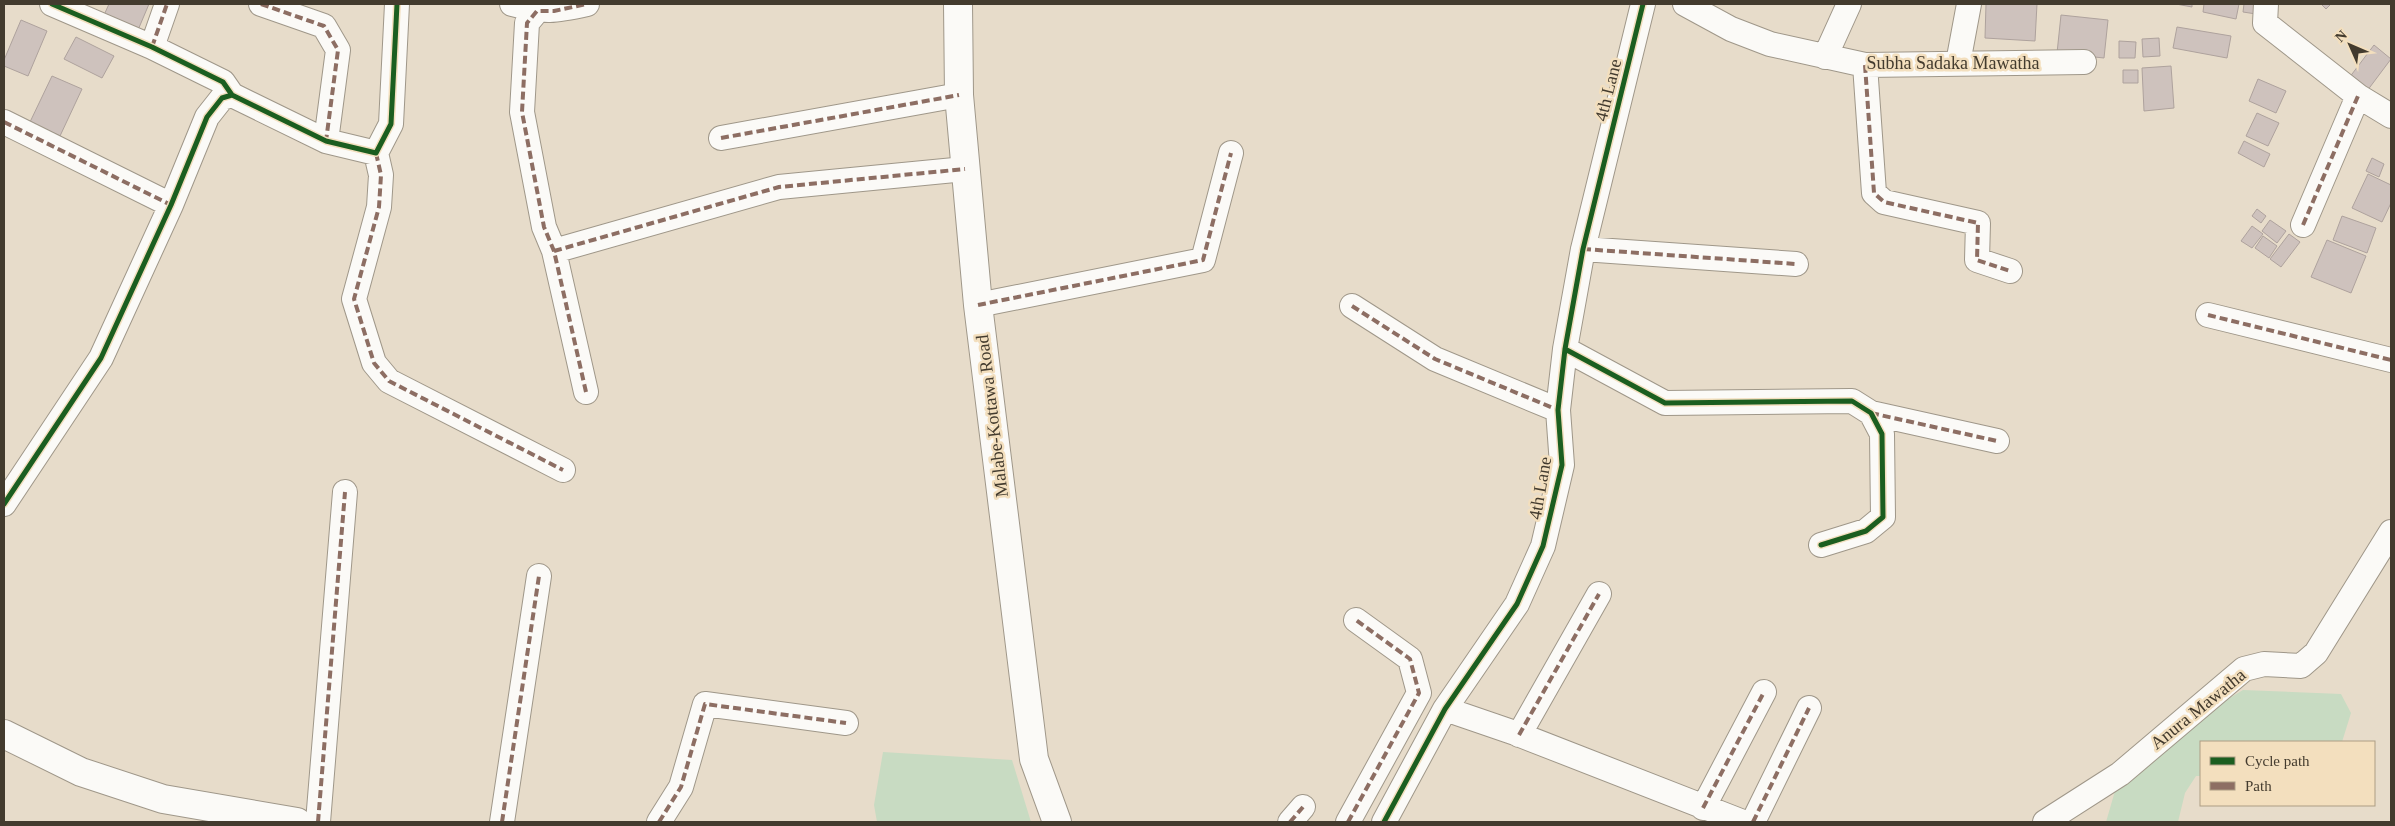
<svg xmlns="http://www.w3.org/2000/svg" width="2395" height="826" viewBox="0 0 2395 826" font-family="Georgia,serif">
<rect width="100%" height="100%" fill="#e7dcca"/>
<path fill="#c8dbc2" d="M2243 690 2341 694 2351 713 2342 742H2201V776H2196L2185 793 2178 822H2106L2115 791 2186 724Z
M883 752 1012 760 1031 822H877L874 805Z"/>
<path fill="#cec2bd" stroke="#aea29d" d="M109 4H149L138 30 104 15Z
M1986 4H2037L2035 41 1985 38Z
M2176 4H2192V7Z
M2204 4H2239L2236 19 2203 12Z
M2244 4H2257L2256 14 2243 12Z
M2321 4H2331L2326 9Z
M2061 15 2108 20 2104 58 2057 53Z
M21 20 47 31 28 76 4 66V60Z
M2177 27 2231 36 2227 58 2173 48Z
M76 37 114 56 102 78 64 59Z
M2159 38 2160 56 2143 57 2142 39Z
M2119 41 2136 42 2135 58H2119Z
M2374 45 2391 59 2367 91 2349 78Z
M2171 66 2174 108 2144 111 2142 68Z
M2123 70H2138V83H2123Z
M52 76 82 89 60 136 30 122Z
M2258 79 2286 91 2276 113 2249 101Z
M2257 113 2279 123 2268 146 2246 136Z
M2244 141 2270 154 2264 167 2238 153Z
M2372 158 2384 164 2379 177 2366 171Z
M2368 174 2391 185V203L2382 222 2352 208Z
M2257 209 2266 216 2261 223 2252 216Z
M2342 216 2376 228 2367 253 2333 240Z
M2270 220 2286 231 2277 243 2262 231Z
M2252 226 2263 234 2252 248 2241 241Z
M2289 234 2300 242 2281 267 2270 259Z
M2263 236 2277 246 2269 258 2255 248Z
M2327 240 2366 256 2351 293 2311 277Z"/>
<g fill="none" stroke-linecap="round" stroke-linejoin="round">
<defs>
<path id="minor" d="M52 4 152 47 223 82 232 95 326 141 376 153 391 124 397 4
M261 4 324 26 338 50 326 141
M512 4C545 13 555 11 587 4
M1685 4 1731 29 1770 44 1865 65 2084 62
M2266 4 2265 23 2358 96 2391 116
M537 11 527 23 522 112 544 227 554 251 586 392
M152 47 167 4
M1825 57 1849 4
M1958 63 1969 4
M1865 65 1874 193 1884 202 1978 223 1977 260 2010 271
M4 122 171 205
M721 138 959 95
M376 153 381 175 379 207 354 299 374 363 389 381 563 470
M2303 225 2358 96
M1583 249 1796 264
M554 251 779 187 965 169
M978 305 1203 260 1231 153
M1352 306 1435 359 1558 410
M2208 315 2391 360
M1565 349 1665 403 1852 401 1871 413 1882 434 1883 517 1866 531 1821 545
M1871 413 1997 441
M4 504 101 358 171 205 207 117 222 98 232 95
M1445 709 1515 733 1743 822
M1519 735 1599 594
M1703 808 1764 692
M318 822 345 492
M502 822 539 576
M659 822 681 787 705 704 846 723
M1290 822 1303 807
M1348 822 1419 693 1410 659 1356 620
M1384 822 1445 709 1517 604 1543 546 1562 465 1558 410 1565 349 1583 249 1643 4
M1753 822 1809 708
M2045 822 2120 774 2244 669 2264 664 2301 666 2316 653 2391 532"/>
<path id="tertiary" d="M4 734 81 772 163 799 297 822"/>
<path id="secondary" d="M958 4 959 95 978 305 1034 759 1057 822"/>
</defs>
<use href="#minor" stroke="#9f9789" stroke-width="26"/>
<use href="#tertiary" stroke="#9f9789" stroke-width="30"/>
<use href="#secondary" stroke="#9f9789" stroke-width="30"/>
<use href="#minor" stroke="#fbfaf7" stroke-width="24"/>
<use href="#tertiary" stroke="#fbfaf7" stroke-width="28"/>
<use href="#secondary" stroke="#fbfaf7" stroke-width="28"/>
<path stroke="#8d6e63" stroke-width="4" stroke-dasharray="8 4" stroke-linecap="butt" d="M261 4 324 26 338 50 326 141
M152 47 167 4
M1865 65 1874 193 1884 202 1978 223 1977 260 2010 271
M4 122 171 205
M721 138 959 95
M376 153 381 175 379 207 354 299 374 363 389 381 563 470
M2303 225 2358 96
M1583 249 1796 264
M554 251 779 187 965 169
M978 305 1203 260 1231 153
M1352 306 1435 359 1558 410
M2208 315 2391 360
M586 392 554 251 544 227 522 112 527 23 537 11H554L587 4
M1871 413 1997 441
M1519 735 1599 594
M1703 808 1764 692
M318 822 345 492
M502 822 539 576
M659 822 681 787 705 704 846 723
M1290 822 1303 807
M1348 822 1419 693 1410 659 1356 620
M1753 822 1809 708"/>
<defs>
<path id="cycleway" d="M52 4 152 47 223 82 232 95 326 141 376 153 391 124 397 4
M1565 349 1665 403 1852 401 1871 413 1882 434 1883 517 1866 531 1821 545
M4 504 101 358 171 205 207 117 222 98 232 95
M1384 822 1445 709 1517 604 1543 546 1562 465 1558 410 1565 349 1583 249 1643 4"/>
</defs>
<use href="#cycleway" stroke="#f3dfbe" stroke-width="8"/>
<use href="#cycleway" stroke="#1b5e20" stroke-width="5"/>
</g>
<g text-anchor="middle" dominant-baseline="central" stroke-width="5" stroke-linejoin="round" paint-order="stroke">
<g font-size="18" fill="#433b2e" stroke="#f3dfbe">
<text x="1953" y="63">Subha Sadaka Mawatha</text>
<text transform="translate(1608 90) rotate(-76)">4th Lane</text>
<text transform="translate(992 416) rotate(-97)">Malabe-Kottawa Road</text>
<text transform="translate(1540 488) rotate(-80)">4th Lane</text>
<text transform="translate(2198 709) rotate(-39)">Anura Mawatha</text>
</g>
</g>
<rect width="2395" height="826" fill="none" stroke="#433b2e" stroke-width="10"/>
<rect x="2200" y="741" width="175" height="65" fill="#f3dfbe" stroke="#ad9d84"/>
<rect x="2210" y="757" width="25" height="8" fill="#1b5e20" stroke="#ad9d84"/>
<text x="2245" y="766" font-size="15" fill="#433b2e">Cycle path</text>
<rect x="2210" y="782" width="25" height="8" fill="#8d6e63" stroke="#ad9d84"/>
<text x="2245" y="791" font-size="15" fill="#433b2e">Path</text>
<g transform="translate(2350 45) rotate(315)" stroke="#f3dfbe" stroke-width="4" paint-order="stroke">
<path d="M0-4L9 19L0 12L-9 19Z" fill="#433b2e"/>
<text y="-8" font-size="14" font-weight="bold" text-anchor="middle" fill="#433b2e">N</text>
</g>
</svg>
